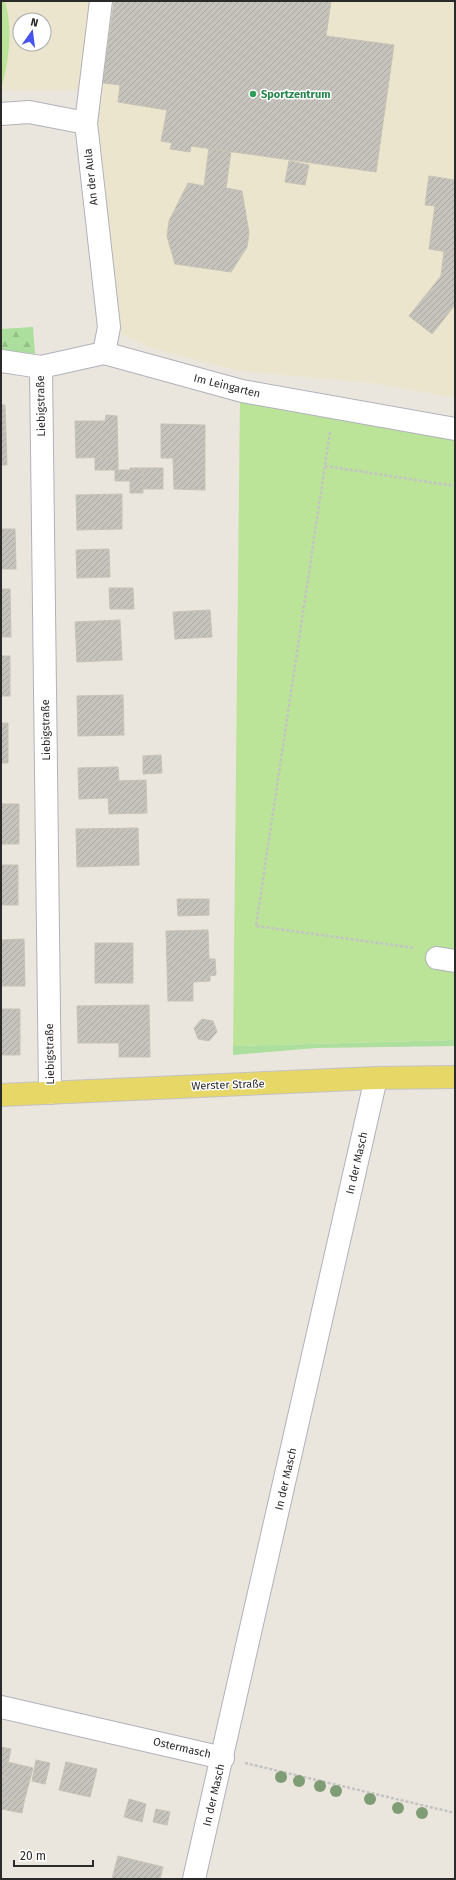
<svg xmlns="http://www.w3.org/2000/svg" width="456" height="1880" viewBox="0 0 456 1880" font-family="'Fira Sans',sans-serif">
<defs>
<pattern id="forest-firs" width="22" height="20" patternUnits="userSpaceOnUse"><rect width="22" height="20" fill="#acde9d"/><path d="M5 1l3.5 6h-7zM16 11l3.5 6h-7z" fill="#94bf87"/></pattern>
<pattern id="building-hatch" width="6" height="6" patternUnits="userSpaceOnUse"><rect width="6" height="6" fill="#c6c3bc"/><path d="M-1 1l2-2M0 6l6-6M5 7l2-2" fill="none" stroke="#aaa8a2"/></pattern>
</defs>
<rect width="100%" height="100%" fill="#ebe6dd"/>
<path fill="#ebe5cd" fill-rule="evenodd" d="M5 1H455V398L373 383 239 371 151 348 98 323 76 133 78 90H1L5 74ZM20 20H44V44H20Z"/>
<path fill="#acde9d" d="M455 1040V1046L316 1048 233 1055V1046Z"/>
<path fill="url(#forest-firs)" d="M33 327 35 354 1 351V329Z"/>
<path fill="#bce499" d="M1 1H5C13 29 9 62 1 89Z
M240 396 455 435V1040L233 1046Z"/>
<path fill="url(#building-hatch)" stroke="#c6c2b6" d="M114 1H331L326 36 394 45 376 172 191 146 190 152 170 149 172 143 161 141 167 110 118 102 120 85 103 83Z
M209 148 231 151 226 188 242 191 249 233 247 247 231 272 175 264 167 236 169 221 188 183 204 186Z
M289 161 309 165 305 185 285 182Z
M429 176 455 180V253L429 249 435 206 425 205Z
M444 251 455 253V305L432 334 409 316 441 276Z
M1 405H5L7 465H1Z
M106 415 117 416 118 457 76 458 75 421H105Z
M161 424 205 425V490L174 489 173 458H161Z
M118 457V470H95V458Z
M130 468H143V493H130Z
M143 468H163V489H143Z
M115 470H130V481H115Z
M122 494V529L77 530 76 495Z
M1 529H15L16 569H1Z
M109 549 110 577 77 578 76 550Z
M109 588H133L134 609H110Z
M1 589H10L11 637H1Z
M210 610 212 637 175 639 173 612Z
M120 620 122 660 77 662 75 622Z
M1 656H10V696H1Z
M123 695 124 735 78 736 77 696Z
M1 723H8V763H1Z
M161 755 162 773 143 774V756Z
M118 767 119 781 146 780 147 813 109 814 108 798 79 799 78 768Z
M1 804H19V844H1Z
M138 828 139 865 77 867 76 829Z
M1 865H18V905H1Z
M177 899H209V915L178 916Z
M208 930 209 959H215L216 975 210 976V981L193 982V1001H168L166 931Z
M24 939 25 986H1V940Z
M95 943H133V983H95Z
M149 1005 150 1057H119V1043H78L77 1006Z
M1 1009H20V1055H1Z
M202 1019 213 1021 217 1032 209 1041 198 1039 194 1028Z
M1 1747 11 1749 4 1781H1Z
M36 1760 50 1763 45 1784 32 1781Z
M8 1762 33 1768 24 1802 1 1797V1785L2 1781H4Z
M66 1762 97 1769 90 1797 59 1790Z
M1 1797 24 1802 22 1813 1 1809Z
M129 1799 146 1804 142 1822 124 1817Z
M156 1809 170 1812 167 1825 153 1822Z
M118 1856 163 1867 160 1879H112Z"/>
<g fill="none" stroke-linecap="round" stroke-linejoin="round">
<defs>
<path id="minor" d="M101 1 86 123 109 327 104 353
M1 114 29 112 86 123
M1 361 41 367 104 353 242 391 455 429
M41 367 50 1093
M437 958 455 961
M1 1707 223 1758
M194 1879 376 1078"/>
<path id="major" d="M1 1095 376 1078 455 1077"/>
</defs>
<use href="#minor" stroke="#b0b1bc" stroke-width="24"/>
<use href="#major" stroke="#c3c3c3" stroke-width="24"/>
<path stroke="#c3c3c3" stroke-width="2.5" stroke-dasharray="3 2" stroke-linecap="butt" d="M330 432 256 926 415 948
M325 466 455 486
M245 1763 455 1813"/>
<use href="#minor" stroke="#fff" stroke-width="22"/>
<use href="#major" stroke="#e7d766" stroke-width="22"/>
</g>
<g fill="#7e9d74">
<circle cx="281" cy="1777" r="6"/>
<circle cx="299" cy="1781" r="6"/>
<circle cx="320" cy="1786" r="6"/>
<circle cx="336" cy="1791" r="6"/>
<circle cx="370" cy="1799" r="6"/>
<circle cx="398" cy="1808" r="6"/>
<circle cx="422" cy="1813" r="6"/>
</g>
<circle fill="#2e9e5b" stroke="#fff" stroke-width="1.5" cx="253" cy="94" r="4"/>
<g text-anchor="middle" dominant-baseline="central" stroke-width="3" stroke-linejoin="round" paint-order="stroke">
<g font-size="11" font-weight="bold" fill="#27864d" stroke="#fff" text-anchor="start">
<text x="261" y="94">Sportzentrum</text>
</g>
<g font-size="11" fill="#2a2a2a" stroke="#fff">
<text transform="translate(91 177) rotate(-96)">An der Aula</text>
<text transform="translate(227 386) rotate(14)">Im Leingarten</text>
<text transform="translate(41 406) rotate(-91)">Liebigstraße</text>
<text transform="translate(46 730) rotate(-91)">Liebigstraße</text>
<text transform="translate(50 1054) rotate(-91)">Liebigstraße</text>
<text transform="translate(228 1085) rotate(-2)">Werster Straße</text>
<text transform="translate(357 1163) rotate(-77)">In der Masch</text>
<text transform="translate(286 1479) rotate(-77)">In der Masch</text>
<text transform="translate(182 1748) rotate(13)">Ostermasch</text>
<text transform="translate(214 1795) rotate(-77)">In der Masch</text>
</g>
</g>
<rect width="456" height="1880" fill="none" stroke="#2a2a2a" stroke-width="4"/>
<g transform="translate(32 32) rotate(14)"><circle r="19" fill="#ffffff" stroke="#aaaaaa"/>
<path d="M0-3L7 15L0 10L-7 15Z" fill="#4754ed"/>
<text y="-6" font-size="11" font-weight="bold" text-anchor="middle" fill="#2a2a2a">N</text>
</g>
<path d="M14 1860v6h79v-6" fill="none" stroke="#2a2a2a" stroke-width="2"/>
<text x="20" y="1860" font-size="12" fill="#2a2a2a" stroke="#ffffff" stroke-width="3" paint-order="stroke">20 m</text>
</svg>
